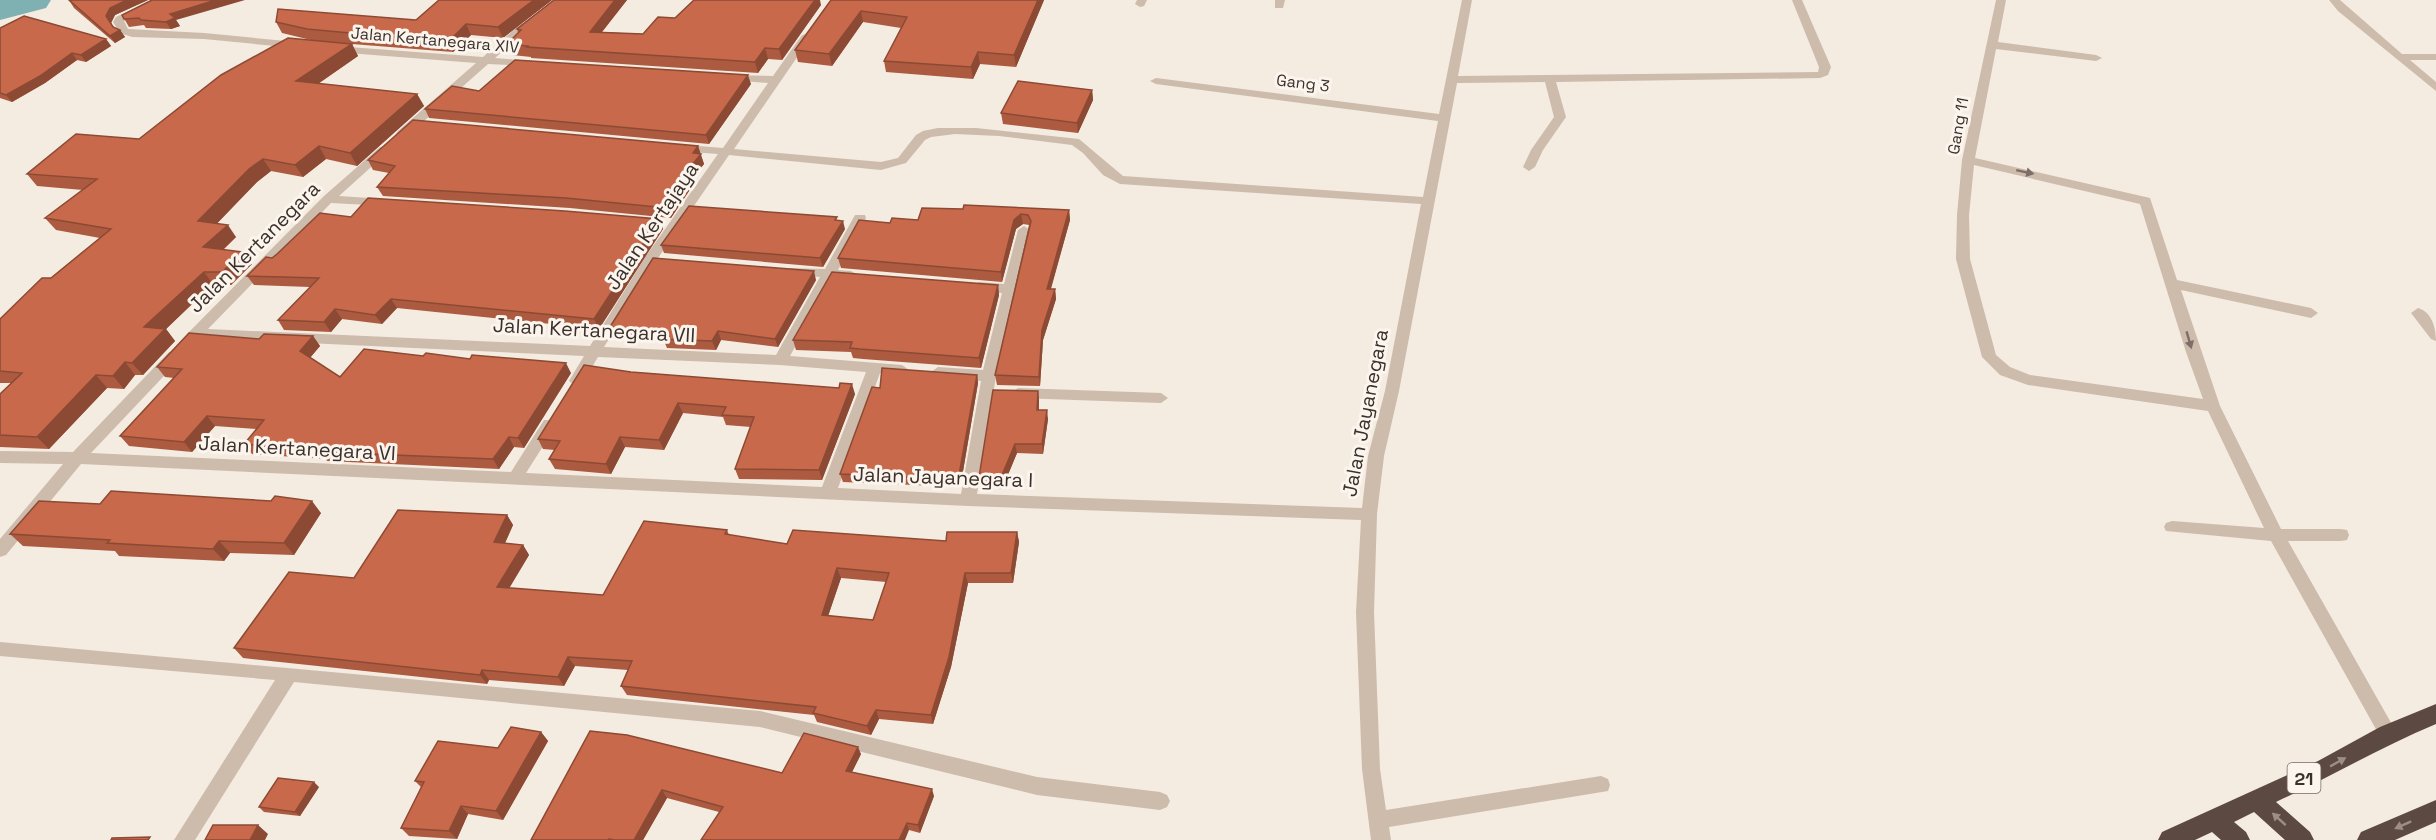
<svg xmlns="http://www.w3.org/2000/svg" width="2436" height="840" viewBox="0 0 2436 840" font-family="'Space Grotesk',sans-serif">
<rect width="100%" height="100%" fill="#f4ebe1"/>
<g fill="none" stroke-linecap="round" stroke-linejoin="round">
<path fill="#7fb0b2" fill-rule="evenodd" d="M0 0H51L46 8 0 20Z"/>
<path fill="#cdbbac" fill-rule="evenodd" d="M153 0H167L124 21 128 29 204 33 296 42 302 45 296 48 204 39 132 37 120 33 113 22 116 17Z
M556 0H568L524 32 495 58 533 61 537 62V66L488 64 406 137 402 138 396 134 398 131 476 63 335 52 329 49 335 46 483 57 516 28Z
M1137 0H1147L1144 6 1140 7 1135 4Z
M1275 0H1285L1283 8H1275Z
M1462 0H1472L1458 76 1818 72 1819 67 1792 0H1802L1831 67 1828 75 1820 78 1556 82 1566 117 1543 150 1535 167 1529 171 1523 167 1531 150 1554 117 1545 82 1457 83 1399 391 1384 456 1377 514 1374 612 1380 769 1386 810 1601 776 1608 779 1610 785 1608 791 1389 827 1391 840H1371L1362 769 1356 612 1361 520 968 506 81 464 6 555 0 557V539L63 464 0 463V451L73 452 169 352H179L181 356 179 360 91 453 511 472 544 420H554L557 424 526 473 822 487 866 372 780 365 598 357 581 385 576 386 569 381 584 356 199 338 193 341 188 339 186 336 188 333 324 196 380 147H388L390 150 339 196 384 199 388 200 390 203 388 206 331 203 208 329 590 346 646 256 718 154 678 151 674 150V144L723 148 768 83 730 80 724 77 726 75 773 76 802 35 806 34 811 37 734 149 881 162 898 158 916 135 923 131 938 128H976L1079 139 1123 176 1423 197 1438 121 1156 84 1150 81 1156 78 1439 114ZM955 134 999 136 1072 145 1083 153 1103 175 1120 184 1421 204 1385 391 1368 456 1362 508 977 494 996 376 1030 230 1024 226 1018 230 1004 284 979 282 972 287 979 292 1002 293 983 370 938 367 931 372 938 377 981 381 961 494 838 488 880 373 902 375 909 370 902 365 790 356 833 278 851 279 858 275 851 271 838 270 866 218 865 215H855L825 269 789 268 787 271 789 274 820 277 776 355 604 347 656 261 729 155 881 170 906 163 925 140 931 137Z
M1996 0H2006L1998 42 2096 55 2102 58 2096 61 1996 49 1975 158 2150 198 2177 280 2311 308 2318 313 2311 318 2181 290 2220 406 2281 529H2341L2347 530 2349 535 2347 540 2341 541H2288L2394 728 2397 734 2394 740 2388 742 2382 740 2271 541 2166 531 2164 527 2166 523 2172 521 2264 528 2208 411 2028 385 2000 375 1982 357 1956 259 1957 215 1962 160ZM1974 165 2140 204 2186 352 2203 399 2030 375 2010 367 1996 355 1970 259 1969 215Z
M2329 0H2340L2402 54H2436V60H2410L2436 82V91L2338 11Z
M2418 308C2432 312 2436 328 2436 341L2431 339 2411 313Z
M1018 388 1161 393 1168 398 1161 403 1018 398 1011 393Z
M0 642 760 711 1037 777 1160 792 1167 795 1170 801 1167 807 1160 810 1037 795 760 727 294 682 195 840H174L275 680 0 656Z"/>
<path fill="#5c4a42" fill-rule="evenodd" d="M2436 704V724C2381 747 2330 777 2276 802L2310 832 2314 840H2285L2254 812 2234 822 2246 832 2250 840H2221L2212 832 2195 840H2158L2162 832 2318 761 2380 727Z
M2436 800V822L2395 840H2357L2361 832Z"/>
</g>
<path fill="#ac5a40" fill-rule="evenodd" d="M69 0H148L115 15 111 23 113 27 120 30 125 37 115 43 74 8Z
M439 0H552L503 38 471 35 453 52 352 44 358 56 318 84 417 94 424 106 357 166 326 159 303 177 271 171 257 182 217 223 236 237 223 250 243 252 252 264 231 285 213 284 166 329 175 341 143 375H135L124 389 107 388 49 449 0 447V394L11 383H0V319L100 238 56 230 45 218 83 190 37 186 27 174 139 139 311 40 282 33 276 22 416 20Z
M554 0H627L602 32 643 34 675 18 821 5 782 60 768 59 758 73 531 58V57L512 55 507 44 518 33 517 29Z
M831 0H1044L1016 67 980 64 973 79 886 72 884 61 901 28 863 22 832 66 798 62 795 50Z
M122 15 176 20 180 26 171 29 146 28 144 25 129 27Z
M0 28 106 39 111 46 86 62 77 60 45 83 12 102 0 98Z
M751 84 709 144 429 118 425 109 479 91Z
M1092 90 1093 100 1078 133 1003 124 1001 113Z
M698 146 704 164 689 182 691 188 671 218 570 208 383 196 377 187 389 173 373 170 368 160Z
M963 209 1069 210 1070 220 1051 289H1055L1056 299 1043 340 1040 386 997 385 995 375 1029 225 1023 224 1016 229 1002 282 841 268 838 258 890 223 918 220Z
M351 217 663 229 599 329 397 308 382 324 342 319 331 332 284 330 278 320 310 287 254 285 247 276 272 258Z
M838 220 845 229 823 267 664 253 661 245Z
M816 280 778 347 721 340 716 350 667 348 664 341 614 335 610 327Z
M998 285 999 295 981 368 863 359 853 358 851 352 796 350 793 340Z
M313 336 320 346 310 358 340 377 423 356 571 373 524 448 514 447 499 469 327 461 326 459 252 454 244 444 257 429 215 426 192 452 129 446 120 436 174 378 165 377 157 367 259 339Z
M631 372 855 394 822 480 739 479 735 469 751 427 726 425 723 417 683 413 664 450 625 447 611 474 555 469 549 459 555 450 543 449 538 439Z
M977 375 978 383 961 483 940 480 938 486 843 482 840 474 880 388Z
M1038 391 1039 401V410L1048 419 1043 454 1017 453 1002 489 981 486 979 477Z
M100 504 321 513 294 555 230 553 224 561 119 556 115 551 23 546 10 534Z
M507 515 513 525 505 543 523 545 529 555 509 588 603 595 727 530 729 535 787 544 946 541 1017 532 1019 542 1013 583H968L951 667 933 724 879 719 871 735 817 722 814 715 627 695 621 686 628 670 575 666 564 686 489 680 487 684 243 658 234 648 354 578ZM841 578 886 582 873 620 828 616Z
M590 731 782 773 861 754 852 772 934 796 920 833 909 830 719 812 667 798 643 840H531Z
M541 732 548 741 503 820 468 814 457 839 409 836 401 828 421 787 415 781Z
M319 787 300 816 264 812 259 807Z"/>
<path fill="#8c4a34" d="M127 0H148L115 15 111 23 117 32 120 30 125 37 115 43 110 36 106 16 110 8Z
M216 0H245L176 20 180 26 171 29 166 22 170 14Z
M534 0H552L503 38 498 27Z
M615 0H627L594 42 590 32Z
M815 0H820L821 5 782 60 779 49Z
M1038 0H1044L1016 67 1014 55Z
M861 11 863 22 832 66 829 54Z
M466 24 471 35 453 52 448 42Z
M106 39 111 46 86 62 81 55Z
M352 44 358 56 303 94 296 81Z
M765 48 768 59 758 73 755 62Z
M978 52 980 64 973 79 971 67Z
M72 53 77 60 45 83 12 102 6 95Z
M748 75 751 84 709 144 706 135Z
M1092 90 1093 100 1078 133 1077 123Z
M417 94 424 106 357 166 350 153Z
M319 146 326 159 303 177 295 165Z
M698 146 704 164 689 182 691 188 671 218 667 208 693 153Z
M263 159 271 171 257 182 207 234 198 221 249 169Z
M1069 210 1070 220 1048 298 1047 289Z
M1021 214 1023 224 1016 229 1002 282 1001 272 1014 220Z
M659 219 663 229 599 329 594 319Z
M843 221 845 229 823 267 820 258Z
M228 225 236 237 212 260 203 247Z
M243 252 252 264 231 285 222 272Z
M814 271 816 280 778 347 775 339Z
M204 272 213 284 166 329 175 341 143 375 132 363 144 327Z
M998 285 999 295 981 368 979 358Z
M1055 289 1056 299 1043 340 1040 386 1039 377 1042 330Z
M391 299 397 308 382 324 375 315Z
M335 309 342 319 331 332 324 322Z
M718 331 721 340 716 350 712 341Z
M313 336 320 346 307 361 300 351Z
M125 362 135 375 124 389 113 376Z
M566 363 571 373 524 448 518 438Z
M96 375 107 388 49 449 37 437Z
M977 375 978 383 961 483 959 475Z
M852 384 855 394 822 480 819 470Z
M1038 391 1039 401 1038 419 1037 410Z
M678 403 683 413 664 450 659 440Z
M1047 410 1048 419 1043 454 1042 444Z
M207 416 215 426 192 452 184 442Z
M509 437 514 447 499 469 493 459Z
M620 437 625 447 611 474 606 464Z
M1015 444 1017 453 1002 489 1000 480Z
M938 472 940 480 938 486 936 478Z
M312 501 321 513 294 555 284 543Z
M507 515 513 525 501 552 494 542Z
M1017 532 1019 542 1013 583 1011 573Z
M219 541 230 553 224 561 213 549Z
M523 545 529 555 504 597 497 587Z
M837 568 841 578 825 625 822 615Z
M965 573 968 583 951 667 933 724 931 715Z
M568 657 575 666 564 686 558 677Z
M482 670 489 680 487 684 480 675Z
M876 710 879 719 871 735 867 726Z
M541 732 548 741 503 820 496 811Z
M858 747 861 754 849 778 846 771Z
M314 782 319 787 300 816 295 812Z
M932 789 934 796 920 833 918 825Z
M662 790 667 798 643 840H634Z
M461 806 468 814 457 839 449 831Z
M907 823 909 830 905 840H899Z
M258 825 268 834 265 840H250Z"/>
<path fill="#c8694b" stroke="#8c4a34" stroke-width="1.5" fill-rule="evenodd" d="M69 0H127L110 8 106 16 113 27 120 30 110 36Z
M152 0H216L170 14 175 18 166 22 141 20 139 18 124 19 122 15Z
M439 0H534L498 27 466 24 448 42 307 29 276 22 278 9 416 20Z
M554 0H615L590 32 643 34 658 17 675 18 694 0H815L779 49 765 48 755 62 527 47 528 46 507 44 521 30 517 29Z
M831 0H1038L1014 55 978 52 971 67 884 61 907 17 861 11 829 54 795 50Z
M24 16 106 39 81 55 72 53 40 76 6 95 0 93V28Z
M288 38 352 44 296 81 417 94 350 153 319 146 295 165 263 159 249 169 198 221 228 225 203 247 243 252 222 272H204L144 327 165 329 132 363 125 362 113 376 96 375 37 437 0 435V394L22 373 0 371V319L42 278H51L111 229 45 218 97 179 27 174 76 134 139 139 221 75Z
M515 60 748 75 706 135 425 109 452 86 479 91Z
M1018 81 1092 90 1077 123 1001 113Z
M413 120 698 146 693 153 701 154 681 178H688L667 208 566 198 377 187 395 166 368 160Z
M368 198 565 211 659 219 594 319 391 299 375 315 335 309 324 322 278 320 319 278 247 276 266 257 272 258 277 254 320 213 351 217Z
M964 205 1069 210 1047 289H1055L1042 330 1039 377 995 375 1031 221 1028 215 1021 214 1014 220 1001 272 838 258 859 220 890 223 892 218 918 220 922 208 963 209Z
M689 206 837 217 835 220 843 221 820 258 661 245Z
M653 258 814 271 775 339 718 331 712 341 663 339 667 333 610 327Z
M832 272 998 285 979 358 860 349 850 348 852 342 793 340Z
M189 333 259 339 264 334 313 336 300 351 340 377 364 349 423 356 426 353 470 359 472 355 566 363 518 438 509 437 493 459 320 452 321 450 244 444 264 420 207 416 184 442 120 436 182 369 157 367Z
M584 365 631 372 839 388 840 383 852 384 819 470 735 469 754 417 722 415 726 407 678 403 659 440 620 437 606 464 549 459 560 441 538 439Z
M882 368 977 375 959 475 938 472 936 478 840 474 872 387 880 388Z
M993 390 1038 391 1037 410H1047L1042 444H1015L1000 480 979 477Z
M111 491 271 501 275 496 312 501 284 543 219 541 213 549 107 543 110 540 10 534 39 501 100 504Z
M398 510 507 515 494 542 523 545 497 587 603 595 644 521 727 530 725 534 787 544 793 530 946 541 947 532H1017L1011 573H965L949 657 931 715 876 710 867 726 813 713 816 707 621 686 632 661 568 657 558 677 482 670 480 675 234 648 289 572 354 578ZM837 568 889 573 873 620 822 615Z
M511 727 541 732 496 811 461 806 449 831 401 828 424 782 415 781 438 741 498 748Z
M590 731 627 735 782 773 804 733 858 747 846 771 932 789 918 825 907 823 899 840H701L723 807 662 790 634 840H614L609 839V840H531Z
M278 778 314 782 295 812 259 807Z
M213 825H258L250 840H205Z
M150 837 148 840H111L112 838Z"/>
<defs><path id="oneway-solid" d="M-6-.8H1V-3.2L6.5 0L1 3.2V.8H-6Z" transform="scale(1.5)"/></defs>
<g fill="#7d6f65">
<use href="#oneway-solid" transform="translate(2025 172) rotate(12)"/>
<use href="#oneway-solid" transform="translate(2189 340) rotate(74)"/>
</g>
<g fill="#9c8e87">
<use href="#oneway-solid" transform="translate(2338 762) rotate(-29)"/>
<use href="#oneway-solid" transform="translate(2279 819) rotate(-138)"/>
<use href="#oneway-solid" transform="translate(2403 825) rotate(156)"/>
</g>
<g text-anchor="middle" dominant-baseline="central" stroke-width="6" stroke-linejoin="round" paint-order="stroke">
<g font-size="16" fill="#3b302b" stroke="#fbf5ee">
<text transform="translate(435 40) rotate(5)">Jalan Kertanegara XIV</text>
<text transform="translate(1303 83) rotate(7)">Gang 3</text>
<text transform="translate(1958 126) rotate(-80)">Gang 11</text>
</g>
<rect fill="#fbf5ee" stroke="#756b66" stroke-width="1.5" x="2287.5" y="763" width="33" height="30" rx="4.5"/>
<g font-size="18" font-weight="bold" fill="#3b302b">
<text x="2304" y="778">21</text>
</g>
<g font-size="20" fill="#3b302b" stroke="#fbf5ee">
<text transform="translate(652 226) rotate(-56)">Jalan Kertajaya</text>
<text transform="translate(254 247) rotate(-45)">Jalan Kertanegara</text>
<text transform="translate(594 330) rotate(3)">Jalan Kertanegara VII</text>
<text transform="translate(1365 413) rotate(-79)">Jalan Jayanegara</text>
<text transform="translate(297 448) rotate(3)">Jalan Kertanegara VI</text>
<text transform="translate(943 477) rotate(2)">Jalan Jayanegara I</text>
</g>
</g>
</svg>
